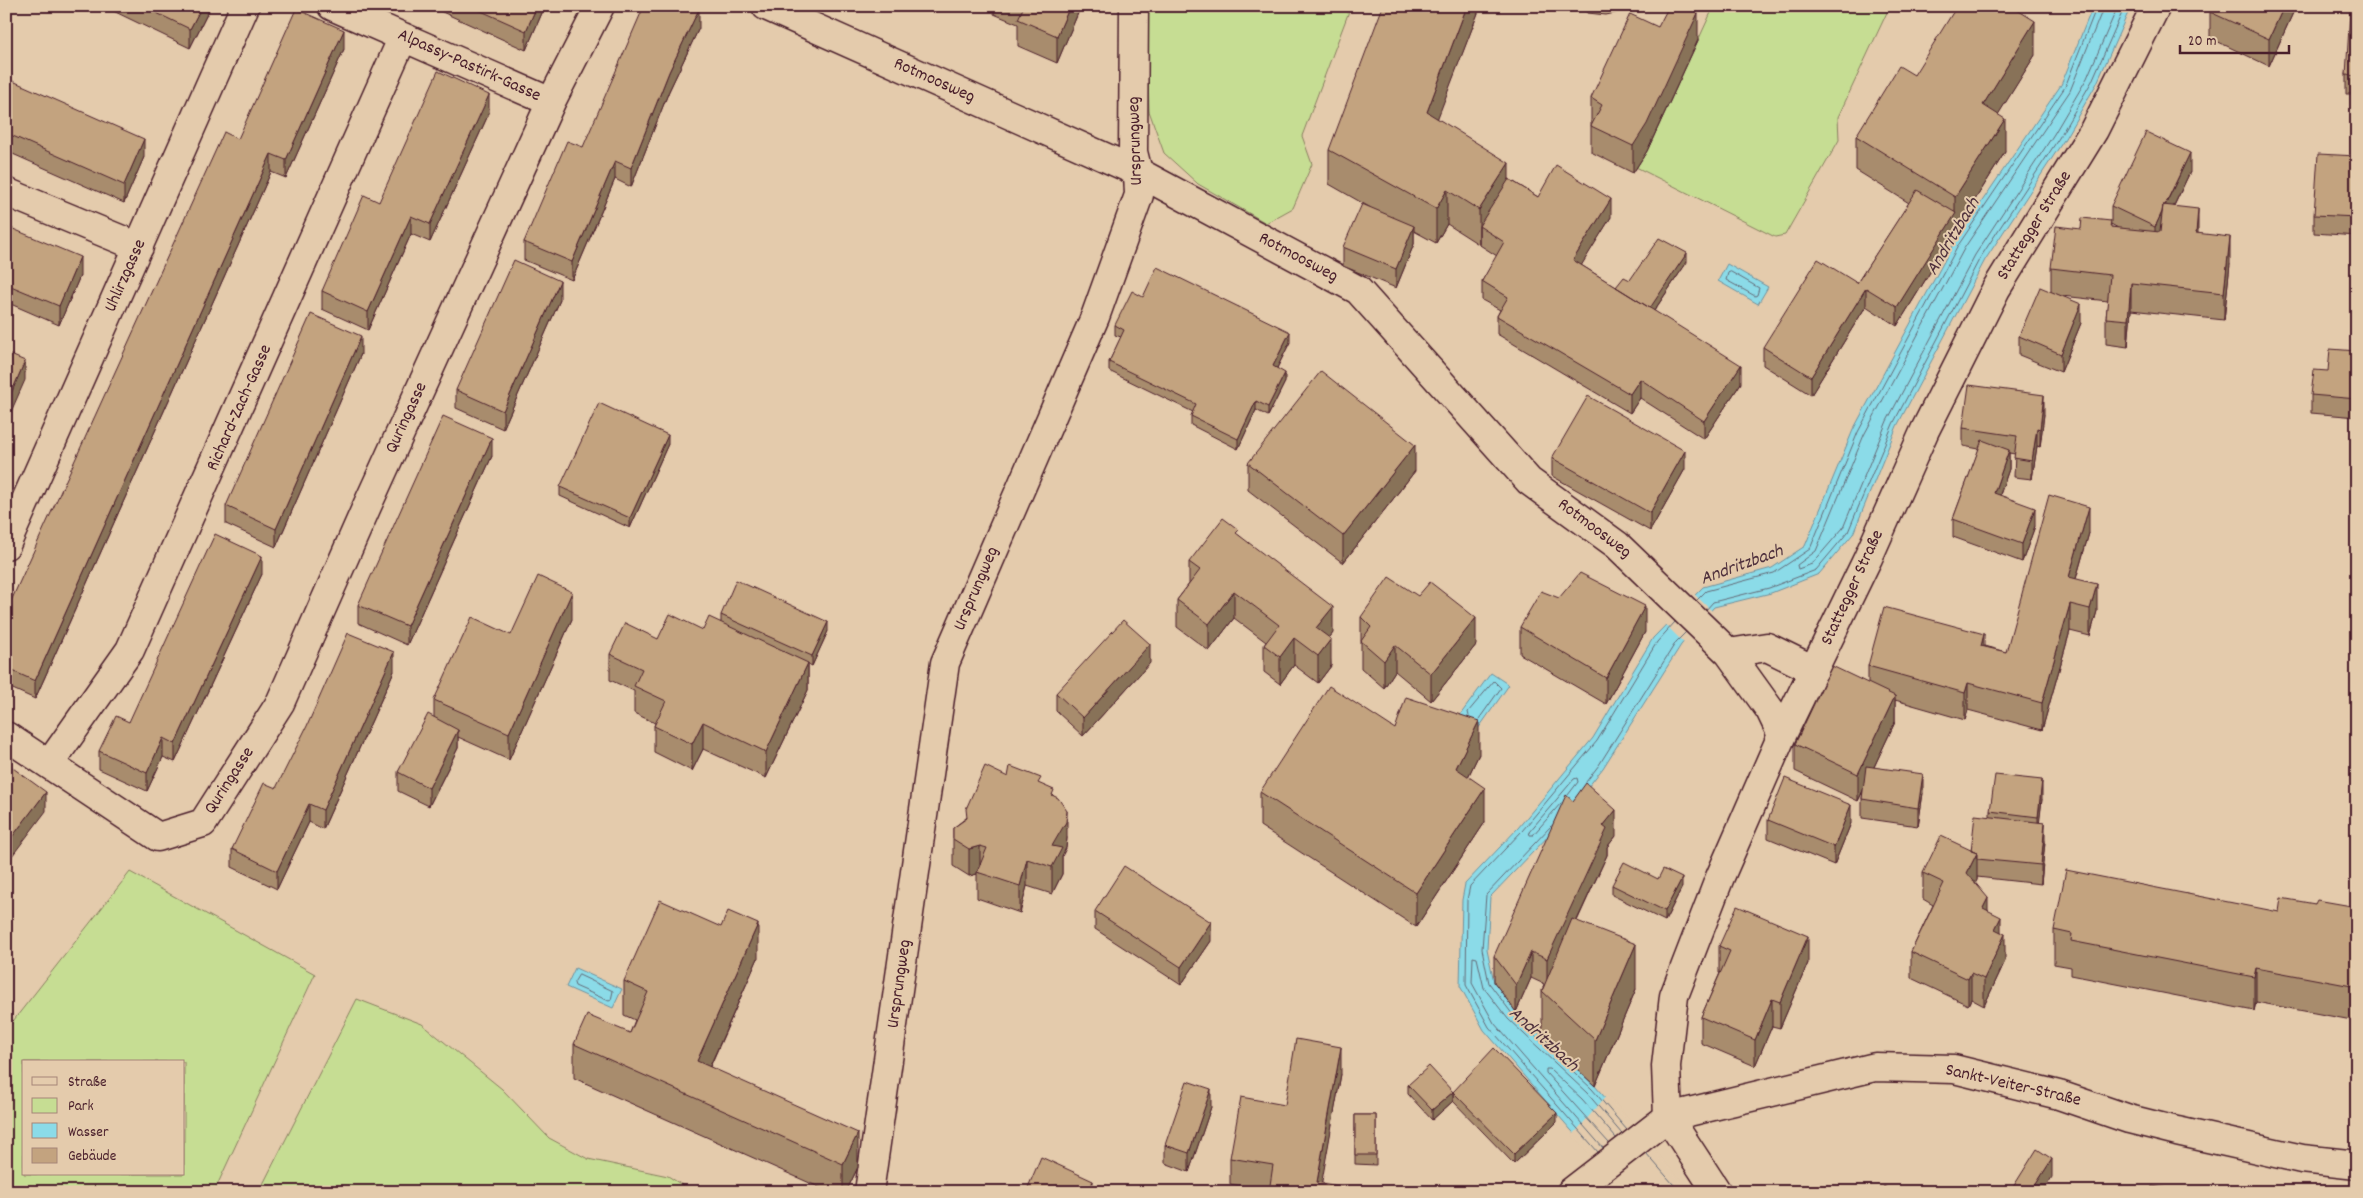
<svg xmlns="http://www.w3.org/2000/svg" width="2363" height="1198" viewBox="0 0 2363 1198" font-family="Dekko,sans-serif">
<rect width="100%" height="100%" fill="#e4cbac"/>
<filter id="ink" filterUnits="userSpaceOnUse"><feTurbulence type="fractalNoise" baseFrequency=".02" numOctaves="2"/><feDisplacementMap in="SourceGraphic" scale="10" xChannelSelector="R" yChannelSelector="G"/><feConvolveMatrix kernelMatrix="1 2 1 2 8 2 1 2 1" color-interpolation-filters="sRGB"/></filter>
<g filter="url(#ink)">
<path fill="#c6dd93" stroke="#887e5f" fill-rule="evenodd" d="M1146 6H1351L1302 136 1312 164 1293 208 1266 223 1198 184 1164 153 1149 111Z
M1714 6H1890L1838 117 1839 140 1785 235 1775 237 1636 167 1647 151Z
M130 872 315 974 214 1192H6V1030ZM24 1062H184V1174H24Z
M357 999 422 1024 502 1089 549 1138 588 1159 668 1176 693 1192H259Z"/>
<path fill="#8bdbe8" stroke="#71909c" d="M2093 6H2131L2097 83 2064 140 1985 260 1897 426 1853 534 1819 574 1771 593 1714 607 1681 645 1603 768 1556 828 1490 897 1487 949 1494 982 1516 1012 1595 1086 1687 1192H1629L1571 1130 1484 1030 1460 986 1462 900 1465 884 1518 828 1593 738 1653 638 1703 587 1772 568 1805 546 1853 430 1955 241 2061 85Z
M1727 264 1768 287 1758 304 1718 281Z
M1491 673 1509 685 1478 729 1460 715Z
M575 968 622 989 613 1008 566 987Z"/>
<path fill="#e4cbac" d="M1693 593 1713 612 1685 644 1664 623Z
M1607 1095 1688 1190 1626 1192 1573 1135Z"/>
<g fill="none" stroke-linecap="round" stroke-linejoin="round">
<path stroke="#646a77" stroke-width="1" d="M2104 6 2070 91 1965 247 1864 435 1816 551 1797 565 1798 569 1812 564 1843 528 1887 421 1975 255 2054 134 2087 78 2118 6
M1731 272 1759 288 1757 295 1755 296 1726 280 1728 273Z
M1696 601 1706 591 1774 573 1810 549 1858 432 1959 244 2065 87 2097 6
M1706 610 1713 602 1769 588 1816 570 1848 532 1893 424 1980 258 2059 138 2092 81 2125 6
M1469 716 1468 712 1494 681 1501 688 1479 719
M1586 782 1599 765 1676 642 1686 632
M1561 803 1533 835H1530L1529 832 1574 779 1577 778 1578 782 1568 795
M1551 826 1486 895 1482 949 1489 983 1513 1015 1592 1089 1627 1130
M579 975 613 991 611 1000 609 1001 575 986 574 983Z
M1609 1143 1546 1073V1069H1550L1582 1099 1616 1138
M1603 1148 1494 1023 1472 983 1473 957 1477 958 1484 988 1508 1019 1587 1093 1622 1134
M1598 1152 1489 1027 1466 985 1467 900 1470 886 1522 831 1597 741 1657 642 1675 622
M1646 1153 1680 1192"/>
<defs>
<path id="minor" d="M332 6 551 102
M766 6 1138 172 1358 290 1529 481 1617 545 1729 653 1770 710 1782 735
M6 192 139 247
M6 545 245 6
M1729 653 1767 647 1814 670
M6 736 158 837 203 823 280 703 367 506 551 102 600 6
M50 763 130 650 403 37
M1668 1117 1666 1066 1674 996 1720 877 1782 735 1868 558 1925 430 1996 289 2094 130 2156 6
M869 1192 945 663 1095 317 1139 195 1138 172 1133 152 1134 6"/>
<path id="major" d="M1668 1117 1717 1192
M1571 1192 1668 1117 1875 1067 1954 1069 2059 1095 2129 1119 2177 1131 2302 1159 2357 1165"/>
</defs>
<use href="#minor" stroke="#4a1f2b" stroke-width="31"/>
<use href="#major" stroke="#4a1f2b" stroke-width="31"/>
<use href="#minor" stroke="#e4cbac" stroke-width="28"/>
<use href="#major" stroke="#e4cbac" stroke-width="28"/>
</g>
<path fill="#a88c6d" stroke="#4a1f2b" fill-rule="evenodd" d="M103 6H211L190 48Z
M429 6H545L526 50Z
M994 6H1081L1057 63 1018 46V24L994 14Z
M1478 6V13L1437 118 1509 179 1538 197 1611 217 1581 265 1616 287 1630 280 1687 262 1654 311 1741 383 1704 439 1640 398 1630 413 1497 334V316L1500 310 1482 300V281L1497 256 1447 224 1436 243 1414 231V244L1396 288 1343 266V247L1371 208 1329 184V150Z
M1576 6H1632L1624 11 1606 15 1588 13Z
M2296 6 2269 66 2210 38V12Z
M2357 12V94H2346V75Z
M1658 27 1698 40 1647 151 1633 173 1591 152V98Z
M699 28 669 91 631 187 615 179 572 280 524 260V242L583 147Z
M344 49 286 178 271 172 35 699 6 686V612L238 139Z
M2035 55 1998 114 2005 152 1956 230 1897 326 1866 306 1811 395 1763 365V347L1857 283 1909 203 1856 170V136L1914 75Z
M6 78 144 157 124 203 6 151Z
M489 113 430 242 411 234 368 330 322 309V291L379 202Z
M2357 156V236L2314 233V215Z
M2190 172 2174 206 2198 233 2230 264 2224 320 2131 310 2128 347 2106 344V318L2108 301 2062 296 2081 323 2061 372 2019 355V336L2051 292V268L2081 229 2111 221V206ZM2111 224 2118 228 2111 227Z
M6 226 80 276 59 325 6 302Z
M1143 297 1290 342 1277 368 1285 382 1268 416 1256 410 1238 449 1191 425V416L1193 412 1109 371V362L1121 337 1115 335V325Z
M560 300 503 429 456 408V390Z
M2357 351V417L2311 413V395L2328 371Z
M361 354 276 547 226 524V506Z
M2044 414 2040 447 2037 446 2032 479 2014 477 2015 454 2009 453V469L2000 495 2035 526 2022 562 1953 537V519L1979 449 1963 446V428Z
M668 444 630 528 560 496V487Z
M492 456 407 645 358 623V605Z
M1552 458 1685 469 1650 531 1552 476Z
M1248 463 1415 471 1343 563 1248 490Z
M2089 533 2076 579 2097 611 2090 636 2070 631 2042 730 1968 710 1965 720 1895 700V722L1874 767 1923 793 1918 826 1862 818V799L1863 791 1858 801 1795 771V744L1868 683V666L1984 646 2006 652Z
M1239 535 1333 633 1329 638 1331 666 1318 683 1294 665 1280 684 1264 672V645L1266 642 1234 618 1209 651 1177 627V600L1189 584V562Z
M262 574 175 762 163 757 147 791 99 769V751L129 722Z
M721 615 828 631 812 666 808 664V690L766 778 703 749 692 771 654 752V726L655 723 634 713V691L610 680V654L658 639 703 630 721 622Z
M1361 617 1476 645 1431 701 1395 671 1384 688 1361 668Z
M572 619 509 760 458 737V748L429 806 398 791V772L434 717V700L511 635Z
M1520 627 1645 632 1606 704 1520 654Z
M1150 663 1083 736 1056 711V693Z
M394 671 323 829 309 822 277 889 232 867V849L276 788Z
M1395 729 1479 754 1468 777 1485 822 1416 927 1260 826V792Z
M1008 777 1041 785 1054 796 1067 838 1066 848 1062 856V874L1052 894 1027 886 1020 913 977 898V874L969 876 953 866V828L966 818Z
M2042 799 2039 822 2045 841 2041 884 1977 877V880L1975 883 1988 911 2001 932 2005 961 1984 1006 1971 999 1968 1005 1911 978V952L1933 905 1923 899V873L1971 851 1990 817V811Z
M1768 820 1851 823 1834 865 1768 838Z
M1616 836 1607 847V855L1577 921 1636 989 1595 1086 1542 1036V991L1544 984 1531 978 1516 1012 1494 982V956Z
M1658 879 1682 887 1665 921 1612 895V885Z
M2315 904 2357 907V1021L2256 1002 2254 1011 2071 975V967L2054 964V930L2279 912Z
M1095 911 1211 941 1181 985 1095 929Z
M1719 946 1808 963 1780 1028 1772 1026 1755 1066 1701 1043V1017L1720 973H1719Z
M758 958 710 1067 858 1167 846 1192H830L574 1078V1044L630 1033 635 1020 624 1015V981Z
M1341 1074 1321 1183 1269 1191 1230 1184V1158L1285 1105Z
M1408 1085 1453 1101 1432 1120 1408 1094Z
M1453 1092 1557 1122 1514 1164 1453 1101Z
M1211 1107 1189 1172 1165 1163V1145Z
M1355 1115H1376V1165L1355 1164Z"/>
<path fill="#887259" stroke="#4a1f2b" d="M202 6H211L190 48V29Z
M537 6H545L526 50V31Z
M1070 6H1081L1057 63V36Z
M1467 6H1478V13L1427 146V112Z
M1624 6H1632L1624 11Z
M2284 6H2296L2269 66V39Z
M699 9V28L669 91 631 187V168L669 72Z
M1698 13V40L1647 151 1633 173V146Z
M2035 21V55L1983 139V105Z
M344 30V49L286 178V160Z
M489 95V113L430 242V224Z
M2005 119V152L1956 230 1897 326V307L1955 214V197Z
M144 139V157L124 203V185Z
M2190 153V172L2155 245V227Z
M271 154V172L35 699V681Z
M615 161V179L572 280V262Z
M1509 163V197L1479 226V244V210Z
M1447 190V224L1436 243V209Z
M1611 199V217L1573 279V260Z
M2198 209V235L2196 233Z
M411 216V234L368 330V312Z
M1414 226V244L1396 288V269Z
M2230 237V264L2224 320V293Z
M1687 253V262L1645 324V314Z
M80 257V276L59 325V306Z
M560 281V300L503 429V411Z
M2131 283V310L2128 347V320Z
M1866 288V306L1811 395V377Z
M2081 304V323L2061 372V354Z
M1290 332V342L1273 376V366Z
M361 336V354L276 547V529Z
M25 361V380L6 423V405Z
M1741 365V383L1704 439V421Z
M1285 373V382L1268 416V407Z
M1640 379V398L1630 413V394Z
M2044 395V414L2040 447V429Z
M1256 401V410L1238 449V439Z
M2037 428V446L2032 479V461Z
M668 435V444L630 528V518Z
M492 438V456L407 645V626Z
M1415 445V471L1343 563V536Z
M2009 450V469L1994 511V493Z
M1685 451V469L1650 531V513Z
M2089 507V533L2069 603V577Z
M2035 508V526L2022 562V544Z
M262 556V574L175 762V744Z
M2097 584V611L2090 636V609Z
M1234 591V618L1209 651V624Z
M572 592V619L509 760V733Z
M2070 604V631L2042 730V703Z
M1645 606V632L1606 704V678Z
M1333 607V633L1316 655V628Z
M1476 618V645L1431 701V674Z
M828 622V631L812 666V656Z
M1984 634V661L1981 646Z
M1294 638V665L1280 684V657Z
M1331 639V666L1318 683V656Z
M1150 644V663L1083 736V718Z
M1395 645V671L1384 688V661Z
M394 652V671L323 829V810Z
M808 663V690L766 778V752Z
M1968 683V710L1965 720V693Z
M1895 696V722L1858 801V774Z
M1479 721V754L1456 802V768Z
M703 722V749L692 771V744Z
M458 730V748L429 806V788Z
M163 738V757L147 791V773Z
M1923 774V793L1918 826V808Z
M2042 780V799L2038 835V817Z
M1485 788V822L1416 927V893Z
M46 792V811L6 864V845Z
M309 804V822L277 889V871Z
M1851 805V823L1834 865V847Z
M1616 810V836L1607 847V855L1547 985V959L1603 826Z
M1067 811V838L1066 848 1062 856V874L1052 894V846Z
M2045 823V841L2041 884V865Z
M980 846V873L977 872V874L969 876V849Z
M1977 853V880L1967 900V873Z
M1027 859V886L1020 913V886Z
M1682 878V887L1665 921V911Z
M1988 898V925L1983 908Z
M2001 917V944L1995 929Z
M1211 922V941L1181 985V967Z
M758 924V958L697 1095V1061Z
M2005 934V961L1984 1006V979Z
M1808 936V963L1780 1028V1002Z
M1636 944V989L1595 1086V1040Z
M1531 952V978L1516 1012V985Z
M2256 968V1002L2254 1011V977Z
M1971 973V999L1968 1005V979Z
M1772 999V1026L1755 1066V1040Z
M1341 1047V1074L1320 1192 1317 1182Z
M1211 1089V1107L1189 1172V1153Z
M1453 1092V1101L1432 1120V1110Z
M1557 1113V1122L1514 1164V1154Z
M858 1133V1167L846 1192H843V1164Z
M2052 1159V1177L2043 1192H2031Z
M1093 1181V1192H1088Z"/>
<path fill="#c3a37f" stroke="#4a1f2b" d="M142 6H202L190 29Z
M470 6H537L526 31Z
M644 6H692L699 9 669 72 631 168 615 161 572 262 524 242 567 141 583 147Z
M1024 6H1070L1057 36 1018 19Z
M1383 6H1467L1427 112 1509 163 1479 210 1447 190 1436 209 1329 150Z
M1669 6H1684L1698 13 1647 124 1633 146 1591 126 1602 105 1591 98 1630 14 1658 27Z
M1957 6H2011L2035 21 1983 105 2005 119 1955 197 1856 136 1899 66 1914 75Z
M2212 6H2284L2269 39 2210 12Z
M296 9 344 30 286 160 271 154 35 681 6 668V612L224 132 238 139Z
M2350 11 2357 12V76L2346 75Z
M438 71 489 95 430 224 411 216 368 312 322 291 364 195 379 202Z
M6 78 144 139 124 185 6 133Z
M2146 132 2190 153 2165 205H2163L2162 212 2155 227 2111 206Z
M2318 154 2357 156V217L2314 215Z
M1556 165 1611 199 1573 260 1741 365 1704 421 1640 379 1630 394 1497 316 1508 297 1482 281 1504 242 1479 226 1509 179 1538 197Z
M1917 190 1956 213 1897 307 1866 288 1811 377 1763 347 1818 259 1857 283Z
M1362 204 1414 226 1396 269 1343 247Z
M2163 205 2198 209 2196 233 2230 237 2224 293 2131 283 2128 320 2106 318 2110 275 2051 268 2056 226 2081 229 2082 218 2111 221 2110 227 2160 232Z
M6 226 80 257 59 306 6 284Z
M1659 238 1687 253 1650 308 1616 287 1624 277 1630 280Z
M514 260 560 281 503 411 456 390Z
M1157 267 1290 332 1273 366 1285 373 1268 407 1256 401 1238 439 1191 416 1196 404 1109 362 1124 330 1115 325 1132 291 1143 297Z
M2040 287 2081 304 2061 354 2019 336Z
M311 314 361 336 276 529 226 506Z
M2330 349 2357 351V399L2311 395 2314 370 2328 371Z
M6 353 25 361 6 405Z
M1321 371 1415 445 1343 536 1248 463Z
M1969 385 2044 395 2040 429 2037 428 2032 461 2014 458 2017 436 1963 428Z
M1588 396 1685 451 1650 513 1552 458Z
M599 403 668 435 630 518 560 487Z
M443 416 492 438 407 626 358 605Z
M1982 440 2009 450 1994 493 2035 508 2022 544 1953 519Z
M2049 495 2089 507 2069 577 2097 584 2090 609 2070 604 2042 703 1968 683 1965 693 1868 666 1884 607 1984 634 1981 646 2006 652Z
M1223 518 1239 530 1236 533 1333 607 1316 628 1331 639 1318 656 1294 638 1280 657 1264 645 1279 625 1234 591 1209 624 1177 600 1200 570 1189 562Z
M215 534 262 556 175 744 163 738 147 773 99 751 116 716 129 722Z
M1580 573 1645 606 1606 678 1520 627 1541 591 1559 598Z
M538 576 572 592 509 733 434 700 472 617 511 635Z
M1389 577 1418 596 1430 582 1476 618 1431 674 1395 645 1384 661 1361 641 1371 627 1361 617Z
M736 580 828 622 812 656 721 615Z
M670 614 703 630 709 617 808 663 766 752 703 722 692 744 654 726 666 701 634 686 642 669 610 654 625 623 658 639Z
M1123 620 1150 644 1083 718 1056 693Z
M348 633 394 652 323 810 309 804 277 871 232 849 264 783 276 788 307 726Z
M1832 666 1895 696 1858 774 1795 744Z
M1329 686 1395 729 1406 697 1479 721 1456 768 1485 788 1416 893 1260 792Z
M428 714 458 730 429 788 398 772Z
M6 763 46 792 6 845Z
M985 766 1008 777 1010 766 1041 778 1038 783 1054 790 1052 795 1058 798 1067 811 1066 822 1052 846 1062 848 1052 867 1027 859 1020 886 977 872 987 848 980 846 969 849 953 839V828L967 818 966 809Z
M1866 766 1923 774 1918 808 1862 799Z
M1995 775 2042 780 2038 817 1990 811Z
M1785 778 1851 805 1834 847 1768 820Z
M1586 783 1616 810 1603 826 1607 829 1547 959 1531 952 1516 985 1494 956 1566 795 1573 801Z
M1975 815 2045 823 2041 865 1977 859V853L1971 851Z
M1941 836 1977 853 1967 873 1988 898 1983 908 2001 917 1995 929 2005 934 1984 979 1971 973 1968 979 1911 952 1944 883 1923 873Z
M1624 862 1658 879 1663 869 1682 878 1665 911 1612 885Z
M1124 866 1211 922 1181 967 1095 911Z
M2066 870 2279 912 2281 898 2315 904 2317 900 2357 907V987L2256 968 2254 977 2071 941 2072 934 2054 930Z
M660 900 721 927 728 911 758 924 697 1061 858 1133 843 1164 574 1044 587 1015 630 1033 648 992 624 981Z
M1737 906 1808 936 1780 1002 1772 999 1755 1040 1701 1017 1730 951 1719 946Z
M1572 919 1636 944 1595 1040 1542 991Z
M1296 1039 1341 1047 1317 1182 1369 1192H1269L1273 1165 1230 1158 1241 1097 1285 1105Z
M1494 1048 1557 1113 1514 1154 1453 1092Z
M1429 1066 1453 1092 1432 1110 1408 1085Z
M1187 1081 1211 1089 1189 1153 1165 1145Z
M1355 1115H1376V1155H1355Z
M2037 1149 2052 1159 2031 1192H2010Z
M1041 1157 1093 1181 1088 1192H1026Z
M1884 1186 1892 1192H1880Z
M2152 1186 2187 1192H2151Z
M1012 1189 1018 1192H1011Z"/>
</g>
<g text-anchor="middle" dominant-baseline="central" stroke-width="4" stroke-linejoin="round" paint-order="stroke">
<g font-size="18" fill="#4a1f2b" stroke="#e4cbac">
<text transform="translate(469 66) rotate(24)">Alpassy-Pastirk-Gasse</text>
<text transform="translate(934 81) rotate(24)">Rotmoosweg</text>
<text transform="translate(1136 141) rotate(-92)">Ursprungweg</text>
<text transform="translate(2035 226) rotate(-58)">Stattegger Straße</text>
<text transform="translate(1298 258) rotate(28)">Rotmoosweg</text>
<text transform="translate(126 276) rotate(-66)">Uhlirzgasse</text>
<text transform="translate(240 408) rotate(-66)">Richard-Zach-Gasse</text>
<text transform="translate(407 418) rotate(-65)">Quringasse</text>
<text transform="translate(1594 529) rotate(37)">Rotmoosweg</text>
<text transform="translate(1853 588) rotate(-65)">Stattegger Straße</text>
<text transform="translate(977 589) rotate(-67)">Ursprungweg</text>
<text transform="translate(230 781) rotate(-57)">Quringasse</text>
<text transform="translate(900 984) rotate(-82)">Ursprungweg</text>
<text transform="translate(2013 1086) rotate(13)">Sankt-Veiter-Straße</text>
</g>
<g font-size="19" font-style="italic" fill="#50323e" stroke="#e4cbac">
<text transform="translate(1954 237) rotate(-59)">Andritzbach</text>
<text transform="translate(1742 566) rotate(-20)">Andritzbach</text>
<text transform="translate(1543 1040) rotate(42)">Andritzbach</text>
</g>
</g>
<rect width="2363" height="1198" fill="none" stroke="#e4cbac" stroke-width="25"/>
<rect x="12" y="12" width="2338" height="1173" fill="none" stroke="#4a1f2b" stroke-width="2" filter="url(#ink)"/>
<rect x="22" y="1060" width="162" height="115" fill="#e4cbac" stroke="#a68678"/>
<rect x="32" y="1077" width="25" height="8" fill="#e4cbac" stroke="#a68678"/>
<text x="68" y="1086" font-size="15" fill="#4a1f2b">Straße</text>
<rect x="32" y="1098" width="25" height="15" fill="#c6dd93" stroke="#a68678"/>
<text x="68" y="1110" font-size="15" fill="#4a1f2b">Park</text>
<rect x="32" y="1123" width="25" height="15" fill="#8bdbe8" stroke="#a68678"/>
<text x="68" y="1136" font-size="15" fill="#4a1f2b">Wasser</text>
<rect x="32" y="1148" width="25" height="15" fill="#c3a37f" stroke="#a68678"/>
<text x="68" y="1160" font-size="15" fill="#4a1f2b">Gebäude</text>
<path d="M2180 45v8h109v-8" fill="none" stroke="#4a1f2b" stroke-width="2.5"/>
<text x="2188" y="45" font-size="15" fill="#4a1f2b" stroke="#e4cbac" stroke-width="4" paint-order="stroke">20 m</text>
</svg>
